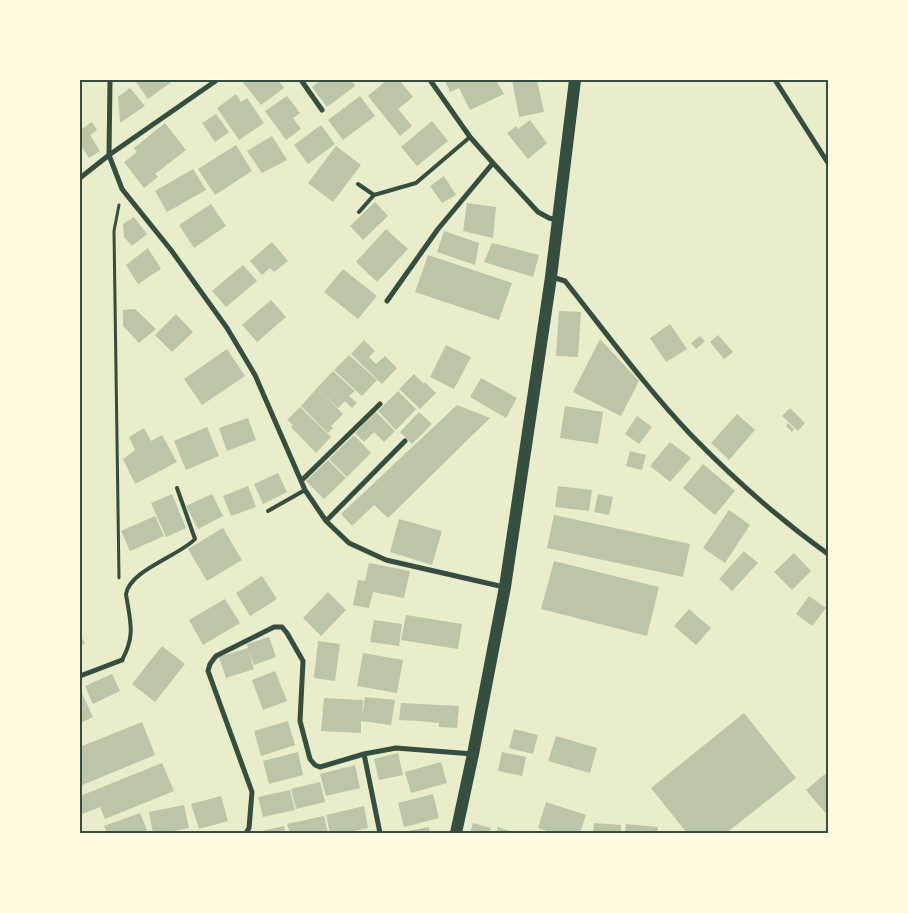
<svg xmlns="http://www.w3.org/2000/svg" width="908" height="913" viewBox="0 0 908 913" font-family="'Source Sans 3',sans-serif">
<rect width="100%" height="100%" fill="#e9edc9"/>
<path fill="#bcc5a7" d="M139 80H174L148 99 136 82Z
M241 80H278L284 88 261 105Z
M321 80H351L355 86 327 107 312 87Z
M387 80H399L413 97 398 109 412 126 400 136 368 96Z
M448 80H496L504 94 470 110 459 88 450 92 445 81Z
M512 80H537L544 112 519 117Z
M130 88 145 106 120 123 118 97Z
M236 94 241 102 247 98 264 123 239 140 217 108Z
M287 96 300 113 293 118 301 129 286 140 265 111Z
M360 96 375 116 343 140 328 120Z
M216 114 229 132 215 142 202 123Z
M530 120 547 143 528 159 507 133 516 126 518 129Z
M432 121 448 141 417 166 401 147Z
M92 122 97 130 90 135 100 151 89 158 80 144V130Z
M165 123 186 150 155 174 158 177 144 188 124 162 137 152 134 148Z
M321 125 335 144 308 164 294 145Z
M272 136 287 160 262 173 247 151Z
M236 145 252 171 215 195 198 169Z
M336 146 361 165 333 202 308 183Z
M193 169 206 190 167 212 155 191Z
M444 176 456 195 442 203 430 186Z
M375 202 388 216 363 240 350 226Z
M467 203 496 207 493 238 463 231Z
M211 204 226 226 194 248 179 225Z
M134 217 147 234 132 246 124 237 123 224Z
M386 229 408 249 377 282 356 262Z
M444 231 479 243 475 265 437 252Z
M272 242 288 261 274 272 270 268 262 275 250 261Z
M492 243 539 255 533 277 484 262Z
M148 248 161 269 138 284 126 265Z
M428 255 512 283 499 320 415 292Z
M243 265 257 281 226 307 212 291Z
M343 269 377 296 358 319 324 292Z
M271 300 286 317 257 342 242 325Z
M135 309 156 329 139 343 123 326V310Z
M559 311 581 312 578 357 556 356Z
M176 314 193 332 172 352 155 335Z
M670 324 687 349 666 362 650 338Z
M718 335 733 352 724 359 710 342Z
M700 336 705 341 696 349 691 343Z
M600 339 639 381 621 416 573 392Z
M364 340 375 351 369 357 376 364 385 356 397 368 382 384 351 354Z
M446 345 471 357 454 389 430 377Z
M227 349 245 376 202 405 184 379Z
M349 355 377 380 362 396 334 370Z
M333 371 355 391 349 396 357 403 352 408 345 401 338 408 317 388Z
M414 374 424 384 425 382 436 393 420 409 399 389Z
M481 378 517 398 506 418 470 397Z
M317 388 343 414 331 426 333 428 328 433 301 406Z
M398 391 416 409 396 430 378 411Z
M457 405 490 418 388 518 374 505 352 526 341 514Z
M565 406 603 412 598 444 560 438Z
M300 407 331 437 316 453 291 427 293 425 287 420Z
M790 408 805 423 798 431 782 416Z
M376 412 395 431 384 442 374 432 364 442 355 433Z
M419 412 432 424 412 444 400 432Z
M737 414 755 430 729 460 711 443Z
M637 416 652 427 639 444 625 434Z
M248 418 256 440 227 451 219 428Z
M788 423 794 429 792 432 786 426Z
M207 427 219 456 186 470 174 441Z
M144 428 151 441 162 435 177 462 135 484 123 459 135 450 129 437Z
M354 435 371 453 347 477 329 459Z
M670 442 691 458 670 482 650 466Z
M630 451 646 455 642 470 626 466Z
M328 460 346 478 324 499 306 481Z
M703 464 735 491 715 515 683 488Z
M278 473 287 492 263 504 254 484Z
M248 486 256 507 231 516 223 496Z
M558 486 592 490 589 511 555 507Z
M172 494 186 528 166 537 151 503Z
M212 494 223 516 198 529 186 506Z
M598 494 613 497 609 515 594 512Z
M729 510 750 525 725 563 703 548Z
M554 515 690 544 683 577 547 548Z
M155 516 164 536 130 551 121 531Z
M399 519 442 531 432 565 390 552Z
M223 528 242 560 207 581 188 549Z
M744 551 758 563 732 591 719 579Z
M794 553 811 571 792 590 774 572Z
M554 561 659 587 647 636 541 609Z
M369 563 410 571 404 598 373 592 369 608 353 605 358 580 365 581Z
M262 576 277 599 250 616 236 593Z
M328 592 346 610 321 636 303 618Z
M809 596 826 608 812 626 796 614Z
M225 599 240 623 203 645 189 620Z
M689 609 711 628 696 645 674 626Z
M406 615 462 624 458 649 401 640Z
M374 620 402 624 399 646 370 642Z
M80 635 85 643 80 646Z
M269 637 276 657 254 665 248 650 254 669 226 678 219 657 248 648 247 644Z
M318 641 340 644 335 681 314 678Z
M162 646 185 664 155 702 132 684Z
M363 653 403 660 397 693 357 686Z
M275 671 287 701 263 710 252 680Z
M112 674 120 691 93 704 85 686Z
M80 689 93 717 80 723Z
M365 697 395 700 391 725 361 721V733L321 731 324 698 363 700 362 716Z
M401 703 459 706 457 728 439 727V723L421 721 399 720Z
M744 713 796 778 726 833H687L651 788Z
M288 721 295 745 261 756 254 731Z
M142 722 155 755 80 786V747Z
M514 729 538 735 533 754 509 748Z
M556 736 597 748 590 773 548 761Z
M298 752 303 775 269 784 263 761Z
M502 752 526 757 522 776 498 771Z
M398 753 403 775 379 780 374 759Z
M441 762 447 783 411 793 405 772Z
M162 763 174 791 105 819 100 807 80 815V796Z
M355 765 360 788 326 796 320 774Z
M825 774 828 778V816L806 790Z
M320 782 325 802 296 809 291 789Z
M290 790 295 810 263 817 258 797Z
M433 794 439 818 404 827 398 803Z
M221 796 228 821 199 829 191 804Z
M546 802 586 815 580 833H553L538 828Z
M184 805 189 828 164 833H153L149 812Z
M364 806 368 828 346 833H330L326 815Z
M140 813 147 830 140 833H107L104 826Z
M324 816 328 833H290L287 824Z
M473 823 491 828 489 833H470Z
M594 823 621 825V833H593Z
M626 824 658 827 657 833H625Z
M284 826 285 833H257V832Z
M429 827 430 833H403V832Z
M498 827 515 833H496Z"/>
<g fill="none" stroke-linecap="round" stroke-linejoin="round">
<path stroke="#344e41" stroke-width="3" d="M119 205 114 231 119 578"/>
<path stroke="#344e41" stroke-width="4" d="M358 184 374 195
M359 212 374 195 416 183 470 137
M268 511 305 490
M122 660C136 635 130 621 126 594 130 570 179 556 195 539L177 488"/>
<path stroke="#344e41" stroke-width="5" d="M110 80 109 155 122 189 171 250 227 328 255 375 305 490 326 521 349 543 386 560 504 587
M301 80 322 110
M430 80 470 137 493 163 538 212 549 218 557 220
M775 80 828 163
M80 178 109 155 217 80
M552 277 565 281C607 334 647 389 693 437 733 478 782 521 828 554
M387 301 438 229 493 163
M301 481 380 404
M326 521 405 441
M80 676 122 660
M364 754 380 833
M246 833 249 828 252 792 208 671 210 664 216 656 274 627H282L287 633 303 661 300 721 310 759 315 765 320 767 364 754 396 748 473 754"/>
<path stroke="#344e41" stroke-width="12" d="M456 833 473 754 505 587 551 277 575 80"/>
</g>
<rect width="908" height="913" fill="none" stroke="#fefae0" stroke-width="162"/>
<rect x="81" y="81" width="746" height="751" fill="none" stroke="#344e41" stroke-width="2"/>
</svg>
